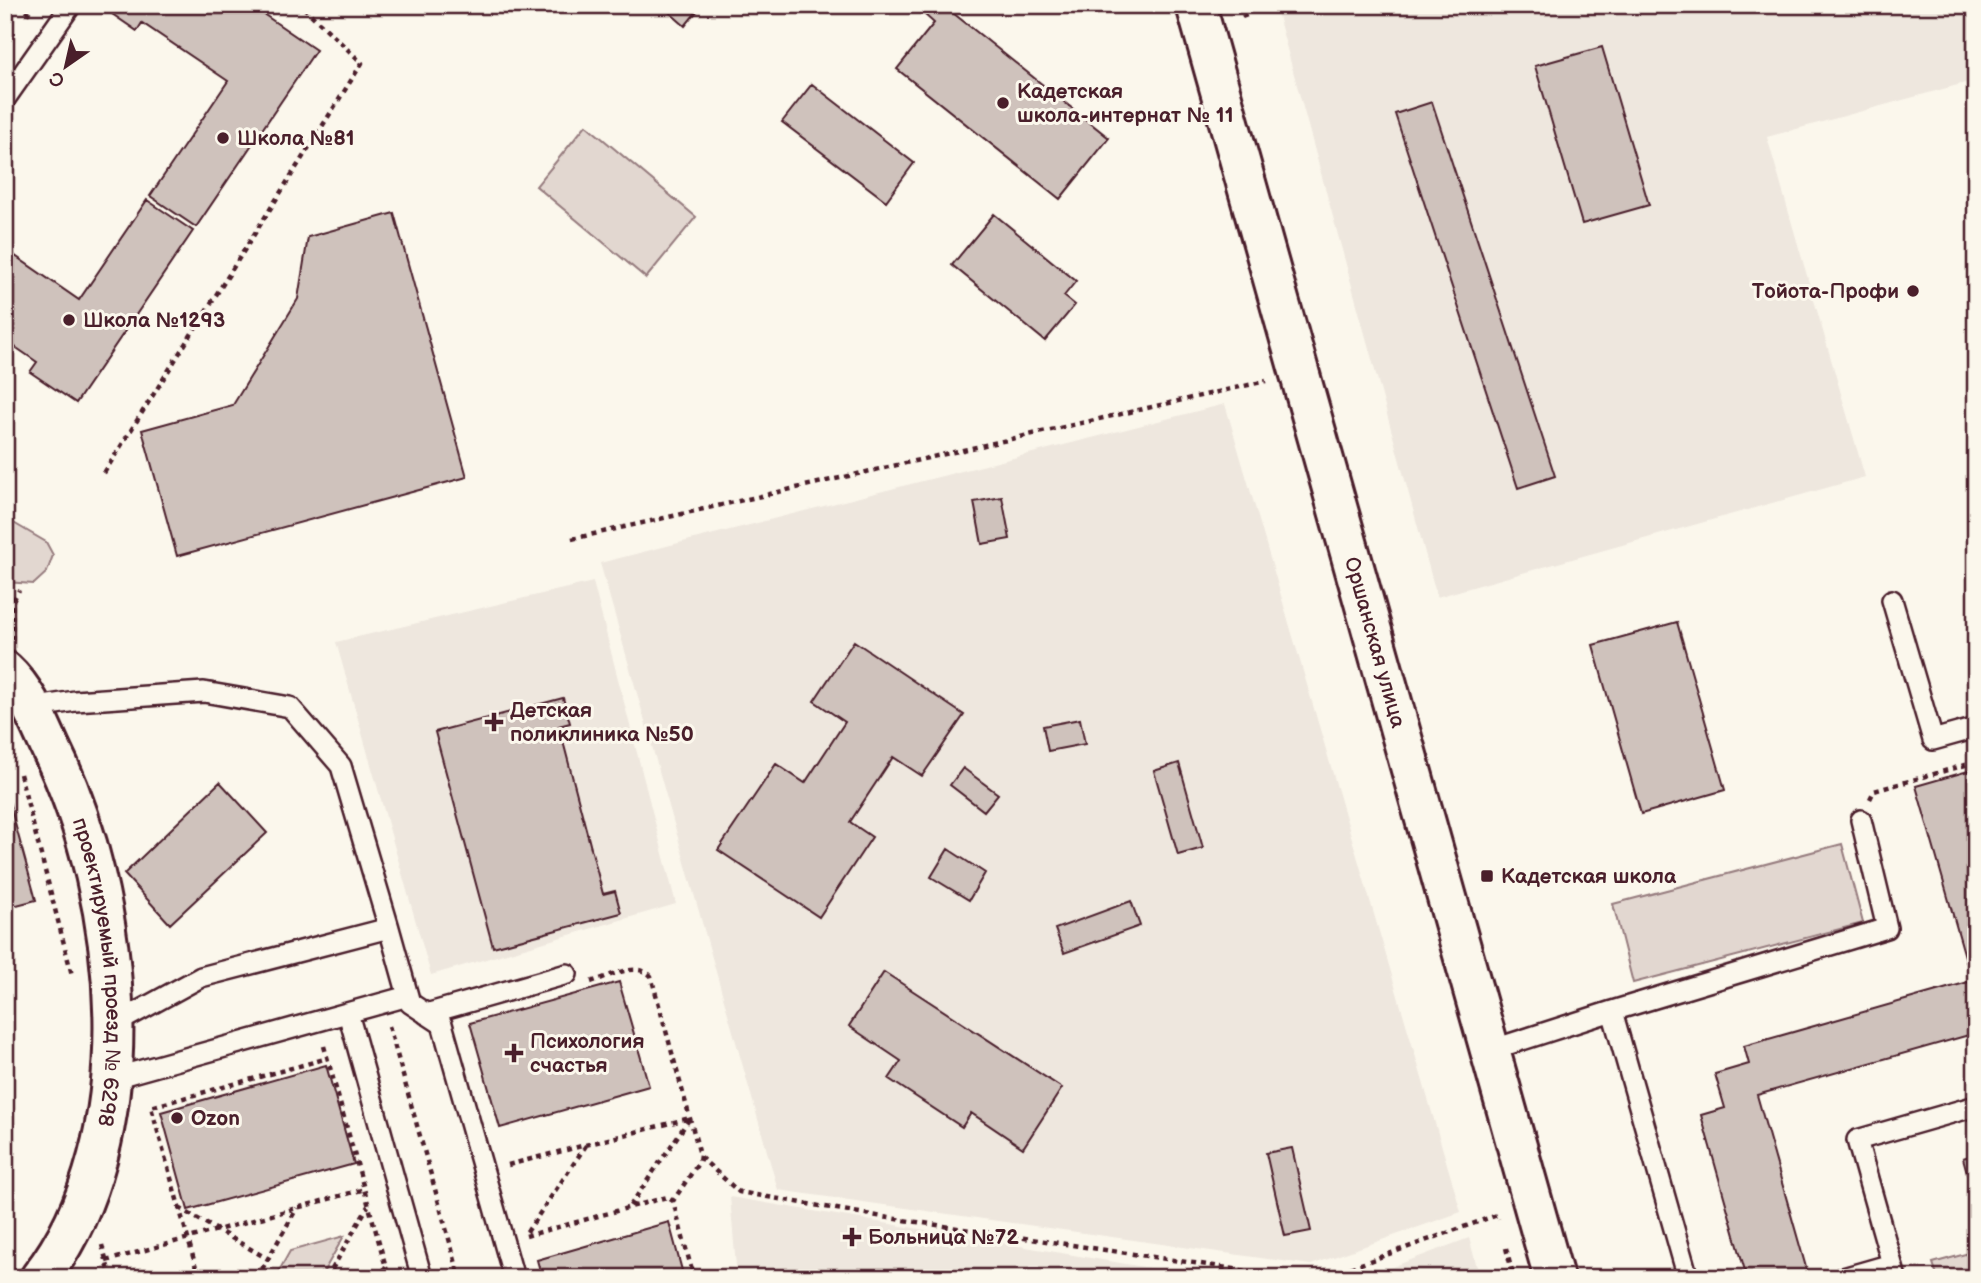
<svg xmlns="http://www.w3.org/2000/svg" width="1981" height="1283" viewBox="0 0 1981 1283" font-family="'Balsamiq Sans',sans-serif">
<rect width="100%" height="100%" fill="#fbf7ec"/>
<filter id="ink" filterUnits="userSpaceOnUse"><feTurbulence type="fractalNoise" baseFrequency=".0143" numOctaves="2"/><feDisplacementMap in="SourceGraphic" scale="14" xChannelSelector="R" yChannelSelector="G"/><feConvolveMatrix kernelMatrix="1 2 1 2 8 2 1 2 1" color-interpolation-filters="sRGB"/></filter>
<g filter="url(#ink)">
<path fill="#eee7de" d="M1275 5H1976V80L1767 137 1865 477 1437 597Z
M1225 404 1461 1212 1311 1265 778 1190 600 563Z
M593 582 676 904 431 975 336 642Z
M730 1197 1209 1278H737Z
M1469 1238 1480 1278H1363Z"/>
<path fill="#e2d7d0" stroke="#967b7e" stroke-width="2" d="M586 125 696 217 646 278 536 186Z
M5 518 46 542 53 555 47 572 34 584 5 582Z
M1842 844 1863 923 1633 983 1613 904Z
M344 1236 320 1278H275L290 1251Z
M1976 1251V1278H1938L1933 1263Z"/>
<path fill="#cfc2bc" stroke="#4a1f2b" stroke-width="2" d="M99 5H250L316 50 196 227 150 196 228 81 142 23 137 31Z
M661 5H702L685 26Z
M914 5H943L1109 138 1060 199 897 69 934 23Z
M1602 47 1649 205 1582 224 1535 66Z
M812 84 914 163 886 201 782 122Z
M1432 102 1555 476 1518 488 1395 114Z
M147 200 193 231 76 403 30 372 37 362 5 340V249L79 300Z
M394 213 467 477 177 556 142 430 233 405 298 299 308 237Z
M994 214 1076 281 1064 296 1075 305 1045 341 952 265Z
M1002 497 1010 539 982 544 974 502Z
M1677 622 1725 790 1641 814 1593 645Z
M854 641 964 715 922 776 893 757 850 822 872 837 819 917 718 850 776 764 805 783 845 722 814 701Z
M563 698 570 723 559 726 603 894 615 891 621 913 493 947 435 732Z
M1080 719 1085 744 1048 751 1043 726Z
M1179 763 1203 848 1178 855 1154 771Z
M963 768 998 794 984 811 950 785Z
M1975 769 1976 1033 1757 1095 1809 1278H1747L1701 1115 1725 1108 1715 1074 1749 1064 1744 1046 1972 981 1916 786Z
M220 782 267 833 170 924 124 874Z
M5 787 36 900 5 908Z
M948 849 985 873 969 900 931 877Z
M1131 901 1140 926 1064 953 1055 929Z
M884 972 1062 1088 1023 1148 971 1113 962 1127 889 1079 901 1061 849 1026Z
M619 982 649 1086 500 1128 470 1023Z
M326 1065 354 1164 188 1210 161 1112Z
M1292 1148 1311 1231 1285 1236 1266 1153Z
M1976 1154V1205L1963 1158Z
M669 1222 684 1278H542L537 1260Z"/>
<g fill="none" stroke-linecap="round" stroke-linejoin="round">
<defs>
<path id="lane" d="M5 99 71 5
M1892 600 1933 740 1976 728
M31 708 75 701 204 692 290 707 341 766 389 928 201 977 113 1025
M389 928 410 1003 442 1024 514 1278
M1612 1011 1887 928 1861 820
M348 1013 422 1278
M426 1014 567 974
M1491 1050 1612 1011 1688 1278
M110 1079 408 996
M1843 1278 1892 1264
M1896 1278 1857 1140 1976 1106"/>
<g id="street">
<path id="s1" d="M5 671C27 691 39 723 51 749 124 898 148 1139 40 1278"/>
</g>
<g id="secondary">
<path id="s2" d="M1196 5 1554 1278"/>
</g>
</defs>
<use href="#lane" stroke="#4a1f2b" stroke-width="24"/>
<use href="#street" stroke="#4a1f2b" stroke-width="44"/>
<use href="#secondary" stroke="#4a1f2b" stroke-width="44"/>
<path stroke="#4a1f2b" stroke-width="4.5" stroke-dasharray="5 5" stroke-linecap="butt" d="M18 5 32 15
M1242 17 1250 14
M104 473 362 63 301 5
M572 539 1266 381
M12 640V603L19 590
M20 774 72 975
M1870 799 1874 791 1976 762
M591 982C608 977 637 961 651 976L700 1155 699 1162 673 1201
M389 1026 460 1278
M324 1046 389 1278
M700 1157 739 1192 883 1217 1295 1278
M508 1165 690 1118
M630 1206 690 1118
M179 1208 268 1259
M527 1232 587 1144
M526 1236 667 1197 673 1201 694 1278
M102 1245 111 1278
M1506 1248 1514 1278
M106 1261 365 1189
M199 1278 151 1107 328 1058
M257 1278 297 1208
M327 1278 368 1206
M380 1278 386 1266
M1322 1278 1497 1215 1498 1219"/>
<use href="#lane" stroke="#fbf7ec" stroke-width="19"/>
<use href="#street" stroke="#fbf7ec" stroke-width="38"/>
<use href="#secondary" stroke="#fbf7ec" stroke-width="38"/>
</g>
</g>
<g fill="#4a1f2b" stroke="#fbf7ec" stroke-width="2.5">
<circle cx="1003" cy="103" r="7"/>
<circle cx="223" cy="138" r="7"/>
<circle cx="1913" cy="291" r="7"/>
<circle cx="69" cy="320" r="7"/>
<path d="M490.5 711.5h7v7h7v7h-7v7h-7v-7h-7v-7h7z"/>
<rect x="1480" y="869" width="14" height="14" rx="3.5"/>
<path d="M510.5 1042.5h7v7h7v7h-7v7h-7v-7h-7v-7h7z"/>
<circle cx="177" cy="1118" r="7"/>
<path d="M848.5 1226.5h7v7h7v7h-7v7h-7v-7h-7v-7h7z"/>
</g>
<g text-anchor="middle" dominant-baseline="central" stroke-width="6" stroke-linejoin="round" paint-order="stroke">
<g font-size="21" font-weight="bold" fill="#4a1f2b" stroke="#fbf7ec" text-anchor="start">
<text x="1017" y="91">Кадетская<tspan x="1017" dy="24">школа-интернат № 11</tspan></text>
<text x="237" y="138">Школа №81</text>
<text x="1899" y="291" text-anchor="end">Тойота-Профи</text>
<text x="83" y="320">Школа №1293</text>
<text x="510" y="710">Детская<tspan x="510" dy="24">поликлиника №50</tspan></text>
<text x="1501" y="876">Кадетская школа</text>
<text x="530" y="1041">Психология<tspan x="530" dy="24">счастья</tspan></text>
<text x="191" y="1118">Ozon</text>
<text x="868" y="1237">Больница №72</text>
</g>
<g font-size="21" fill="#4a1f2b" stroke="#fbf7ec">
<text stroke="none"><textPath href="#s2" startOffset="662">Оршанская улица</textPath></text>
<text stroke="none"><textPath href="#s1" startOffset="322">проектируемый проезд № 6298</textPath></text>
</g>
</g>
<rect width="1981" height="1283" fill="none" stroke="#fbf7ec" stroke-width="28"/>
<rect x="14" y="14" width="1953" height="1255" fill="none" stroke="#4a1f2b" stroke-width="2.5" filter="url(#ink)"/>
<g transform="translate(66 66) rotate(214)" stroke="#fbf7ec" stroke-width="5" paint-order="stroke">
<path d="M0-5L12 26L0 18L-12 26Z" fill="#4a1f2b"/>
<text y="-10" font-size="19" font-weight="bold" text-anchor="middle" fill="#4a1f2b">С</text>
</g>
</svg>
